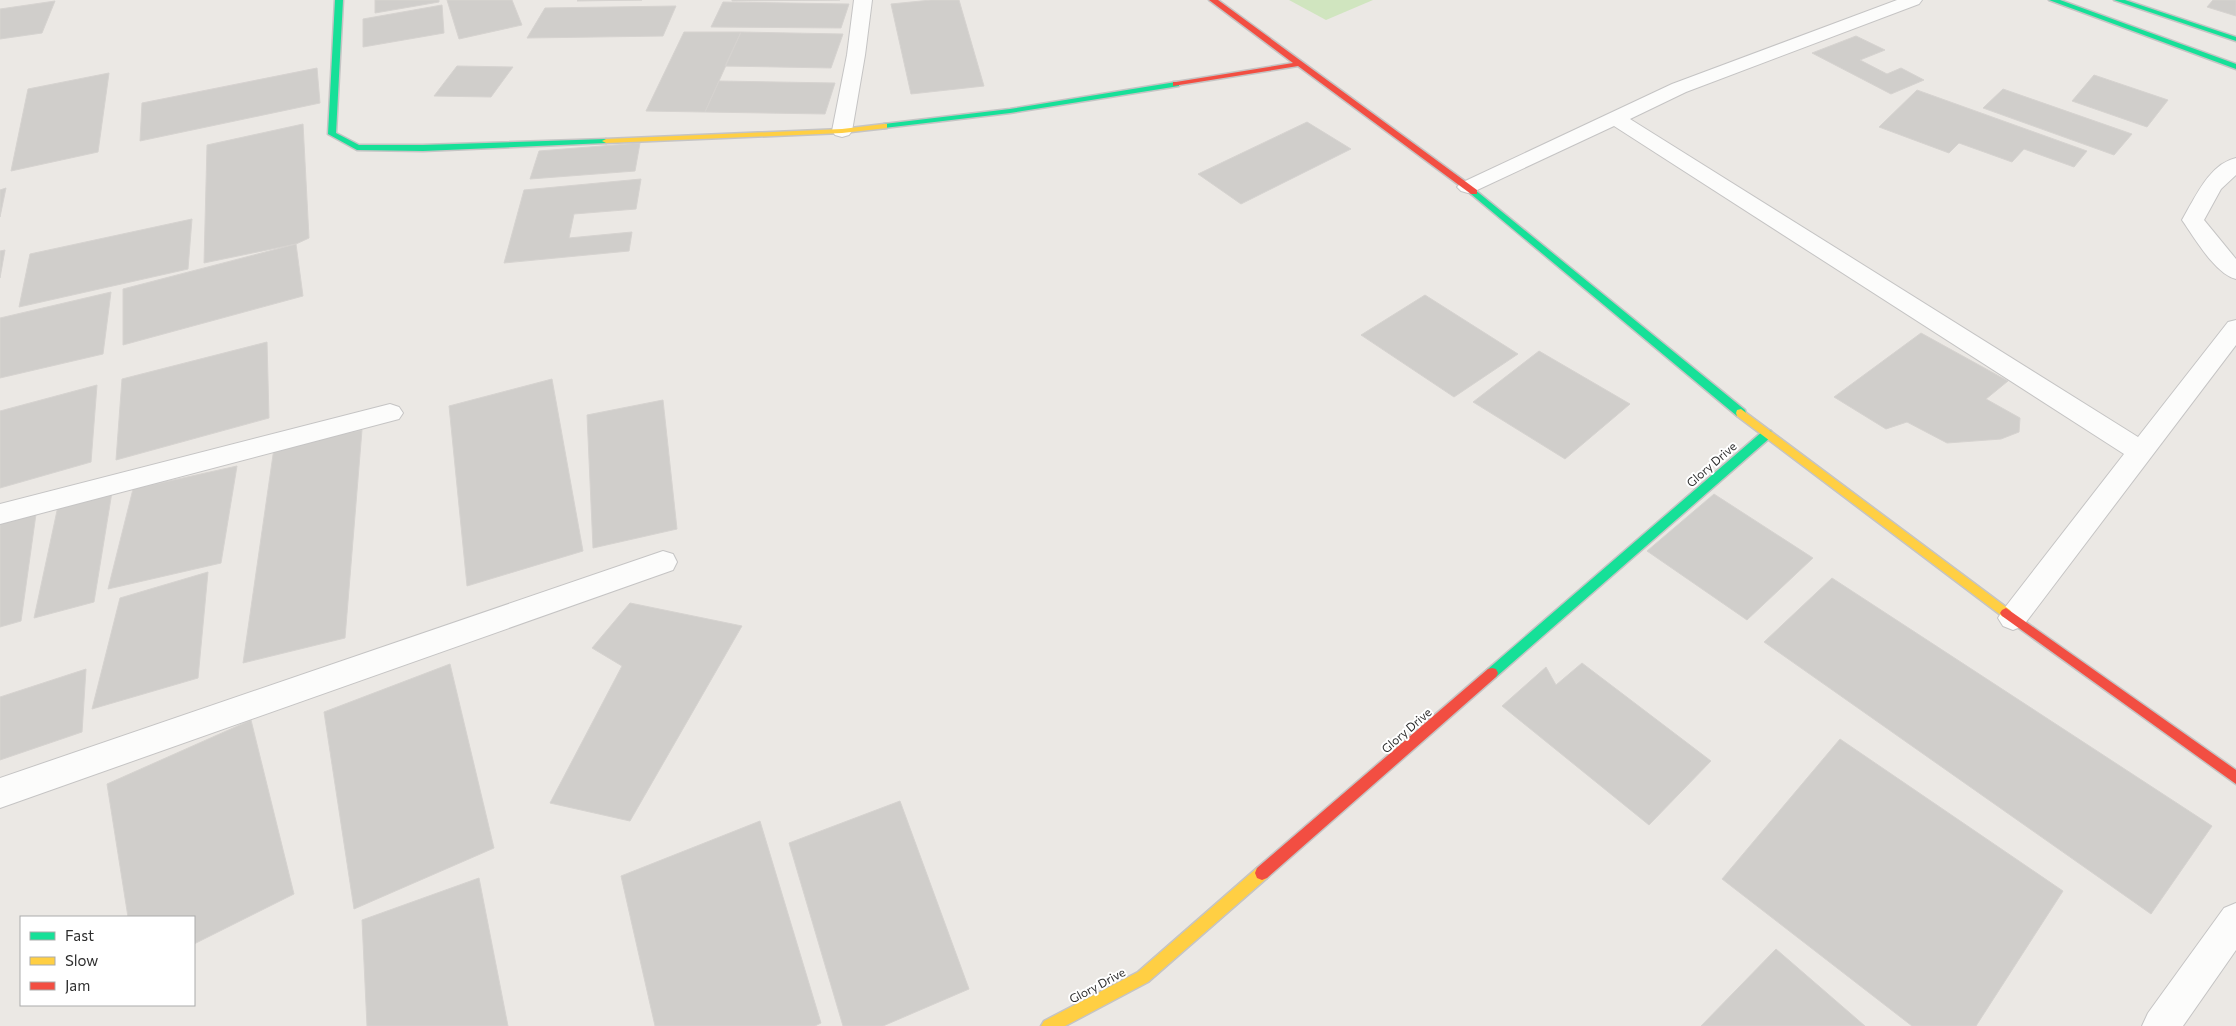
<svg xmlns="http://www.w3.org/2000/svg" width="2236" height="1026" viewBox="0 0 2236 1026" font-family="Commissioner,sans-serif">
<rect width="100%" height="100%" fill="#ebe8e4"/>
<path fill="#d0e5bf" d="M1289 0H1373L1326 20Z"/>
<path fill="#d0cecb" stroke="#d6d3d0" d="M375 0H439V2L375 13Z
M447 0H512L522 25 459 39Z
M578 0H642L577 1Z
M732 0H840L732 1Z
M931 0H959L984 86 911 94 891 4Z
M2213 0H2236V16L2207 7Z
M55 1 42 33 0 39V9Z
M723 2 849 4 841 28 711 27Z
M442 5 444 33 363 47V19Z
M676 6 663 36 527 38 545 8Z
M684 32H741L705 112 646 111Z
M741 32 843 34 831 68 725 66Z
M1856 36 1885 50 1860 60 1887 74 1901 68 1924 80 1891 94 1812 53Z
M457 66 513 67 491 97 434 96Z
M317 68 320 103 140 141 142 103Z
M109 73 98 152 11 171 28 89Z
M2094 75 2168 100 2147 127 2072 101Z
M719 81 835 83 825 114 705 112Z
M2003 89 2132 134 2114 155 1983 108Z
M1917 90 2087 151 2074 167 2024 149 2012 162 1959 143 1949 153 1879 127Z
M1307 122 1351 149 1241 204 1198 174Z
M303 124 309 238 296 244 204 263 207 145Z
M640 143 635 171 530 179 539 151Z
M641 179 636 209 574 214 569 238 632 232 629 251 504 263 524 190Z
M6 188 0 217V190Z
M192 219 188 269 19 307 30 254Z
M296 244 303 296 123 345V289Z
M5 250 0 278V251Z
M111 292 103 354 0 378V318Z
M1425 295 1518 354 1454 397 1361 335Z
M1921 333 2008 381 1986 399 2020 418 2019 432 2001 439 1947 443 1907 422 1886 429 1834 397Z
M267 342 269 418 116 460 122 379Z
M1539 351 1630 404 1565 459 1473 402Z
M552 379 583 551 467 586 449 406Z
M97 385 91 462 0 488V411Z
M663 400 677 529 593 548 587 415Z
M362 430 345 638 243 663 274 448Z
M237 466 221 563 108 589 133 489Z
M112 492 94 602 34 618 58 506Z
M1714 494 1813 558 1747 620 1647 551Z
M36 514 21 621 0 627V524Z
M208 572 198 678 92 709 120 598Z
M1832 578 2212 826 2151 914 1764 642Z
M630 603 742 626 630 821 550 803 622 666 592 648Z
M1582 663 1711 761 1649 825 1502 706 1546 667 1556 685Z
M450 664 494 848 354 909 324 712Z
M86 669 82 732 0 760V697Z
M251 720 294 894 194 944V917H128L107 784Z
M1840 739 2063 891 1976 1026H1912L1722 879Z
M900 801 969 989 883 1026H843L789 843Z
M760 821 821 1023 815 1026H655L621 876Z
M479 878 508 1026H367L362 920Z
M1776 949 1865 1026H1701Z"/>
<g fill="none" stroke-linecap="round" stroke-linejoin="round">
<defs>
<path id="street" d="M854 0H872L865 55 852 131 849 135 842 137 835 135 832 131 847 55Z
M1897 0H1922L1919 4 1686 92 1630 119 2138 437 2228 322 2236 320V345L2023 626 2013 630 2003 626 1998 618 2003 610 2124 454 1614 126 1475 191 1468 193 1461 191 1457 187 1461 183 1672 84Z
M2236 158V175L2221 189 2204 220 2236 259V279C2215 274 2194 237 2182 220 2195 198 2209 164 2236 158Z
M390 404 399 407 403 413 399 419 0 524V504Z
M663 551 673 554 677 562 673 570 0 808V778Z
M2236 903V950L2183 1026H2142L2148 1013 2224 908Z"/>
<path id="fast" d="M335 0H343L336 133 359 145H423L606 139 610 141 606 143 423 151 357 150 328 134Z
M2049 0H2060L2236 64V69Z
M2114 0H2125L2236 37V41Z
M1176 82H1179V86L1010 113 884 128 880 126 884 124 1010 109Z
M1474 189 1745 410 1746 413 1745 416H1737L1471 194 1470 192Z
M1767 430 1771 431 1772 434 1771 437 1496 677 1492 678 1488 677 1486 673 1488 669 1763 431Z"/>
<path id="slow" d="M884 124H887V128L842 133 606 143 602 141 606 139 842 129Z
M1741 409 2010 610 2012 613 2010 616 2006 618 2002 616 1737 416 1736 413 1737 410Z
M1262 866 1267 868 1269 873 1267 878 1148 982 1065 1026H1041L1044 1021 1138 972 1257 868Z"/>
<path id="jam" d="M1209 0H1218L1477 190V194H1471L1298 66 1173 86V82H1176L1293 63Z
M2006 608 2236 770V784L2002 616 2000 613 2002 610Z
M1492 668 1496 669 1498 673 1496 677 1267 878 1262 880 1257 878 1255 873 1257 868 1488 669Z"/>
</defs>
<use href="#street" stroke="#c5c4c4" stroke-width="2"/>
<use href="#fast" stroke="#c5c4c4" stroke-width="3"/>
<use href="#slow" stroke="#c5c4c4" stroke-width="3"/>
<use href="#jam" stroke="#c5c4c4" stroke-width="3"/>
<use href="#street" fill="#fcfcfb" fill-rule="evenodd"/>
<use href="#fast" fill="#16e098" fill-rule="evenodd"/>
<use href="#slow" fill="#ffcf43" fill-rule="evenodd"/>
<use href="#jam" fill="#f24e42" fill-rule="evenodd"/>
</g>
<g text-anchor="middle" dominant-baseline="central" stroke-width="4" stroke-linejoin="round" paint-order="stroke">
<g font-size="12" fill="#2d2d2d" stroke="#fff">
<text transform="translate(1711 464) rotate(-41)">Glory Drive</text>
<text transform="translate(1406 730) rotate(-41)">Glory Drive</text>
<text transform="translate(1097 985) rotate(-28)">Glory Drive</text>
</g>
</g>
<rect x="20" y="916" width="175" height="90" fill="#ffffff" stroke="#ababab"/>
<rect x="30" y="932" width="25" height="8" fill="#16e098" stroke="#ababab"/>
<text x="65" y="941" font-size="15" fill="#2d2d2d">Fast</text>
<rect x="30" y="957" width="25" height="8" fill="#ffcf43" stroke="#ababab"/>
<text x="65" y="966" font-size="15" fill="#2d2d2d">Slow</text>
<rect x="30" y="982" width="25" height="8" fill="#f24e42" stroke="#ababab"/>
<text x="65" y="991" font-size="15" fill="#2d2d2d">Jam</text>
</svg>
